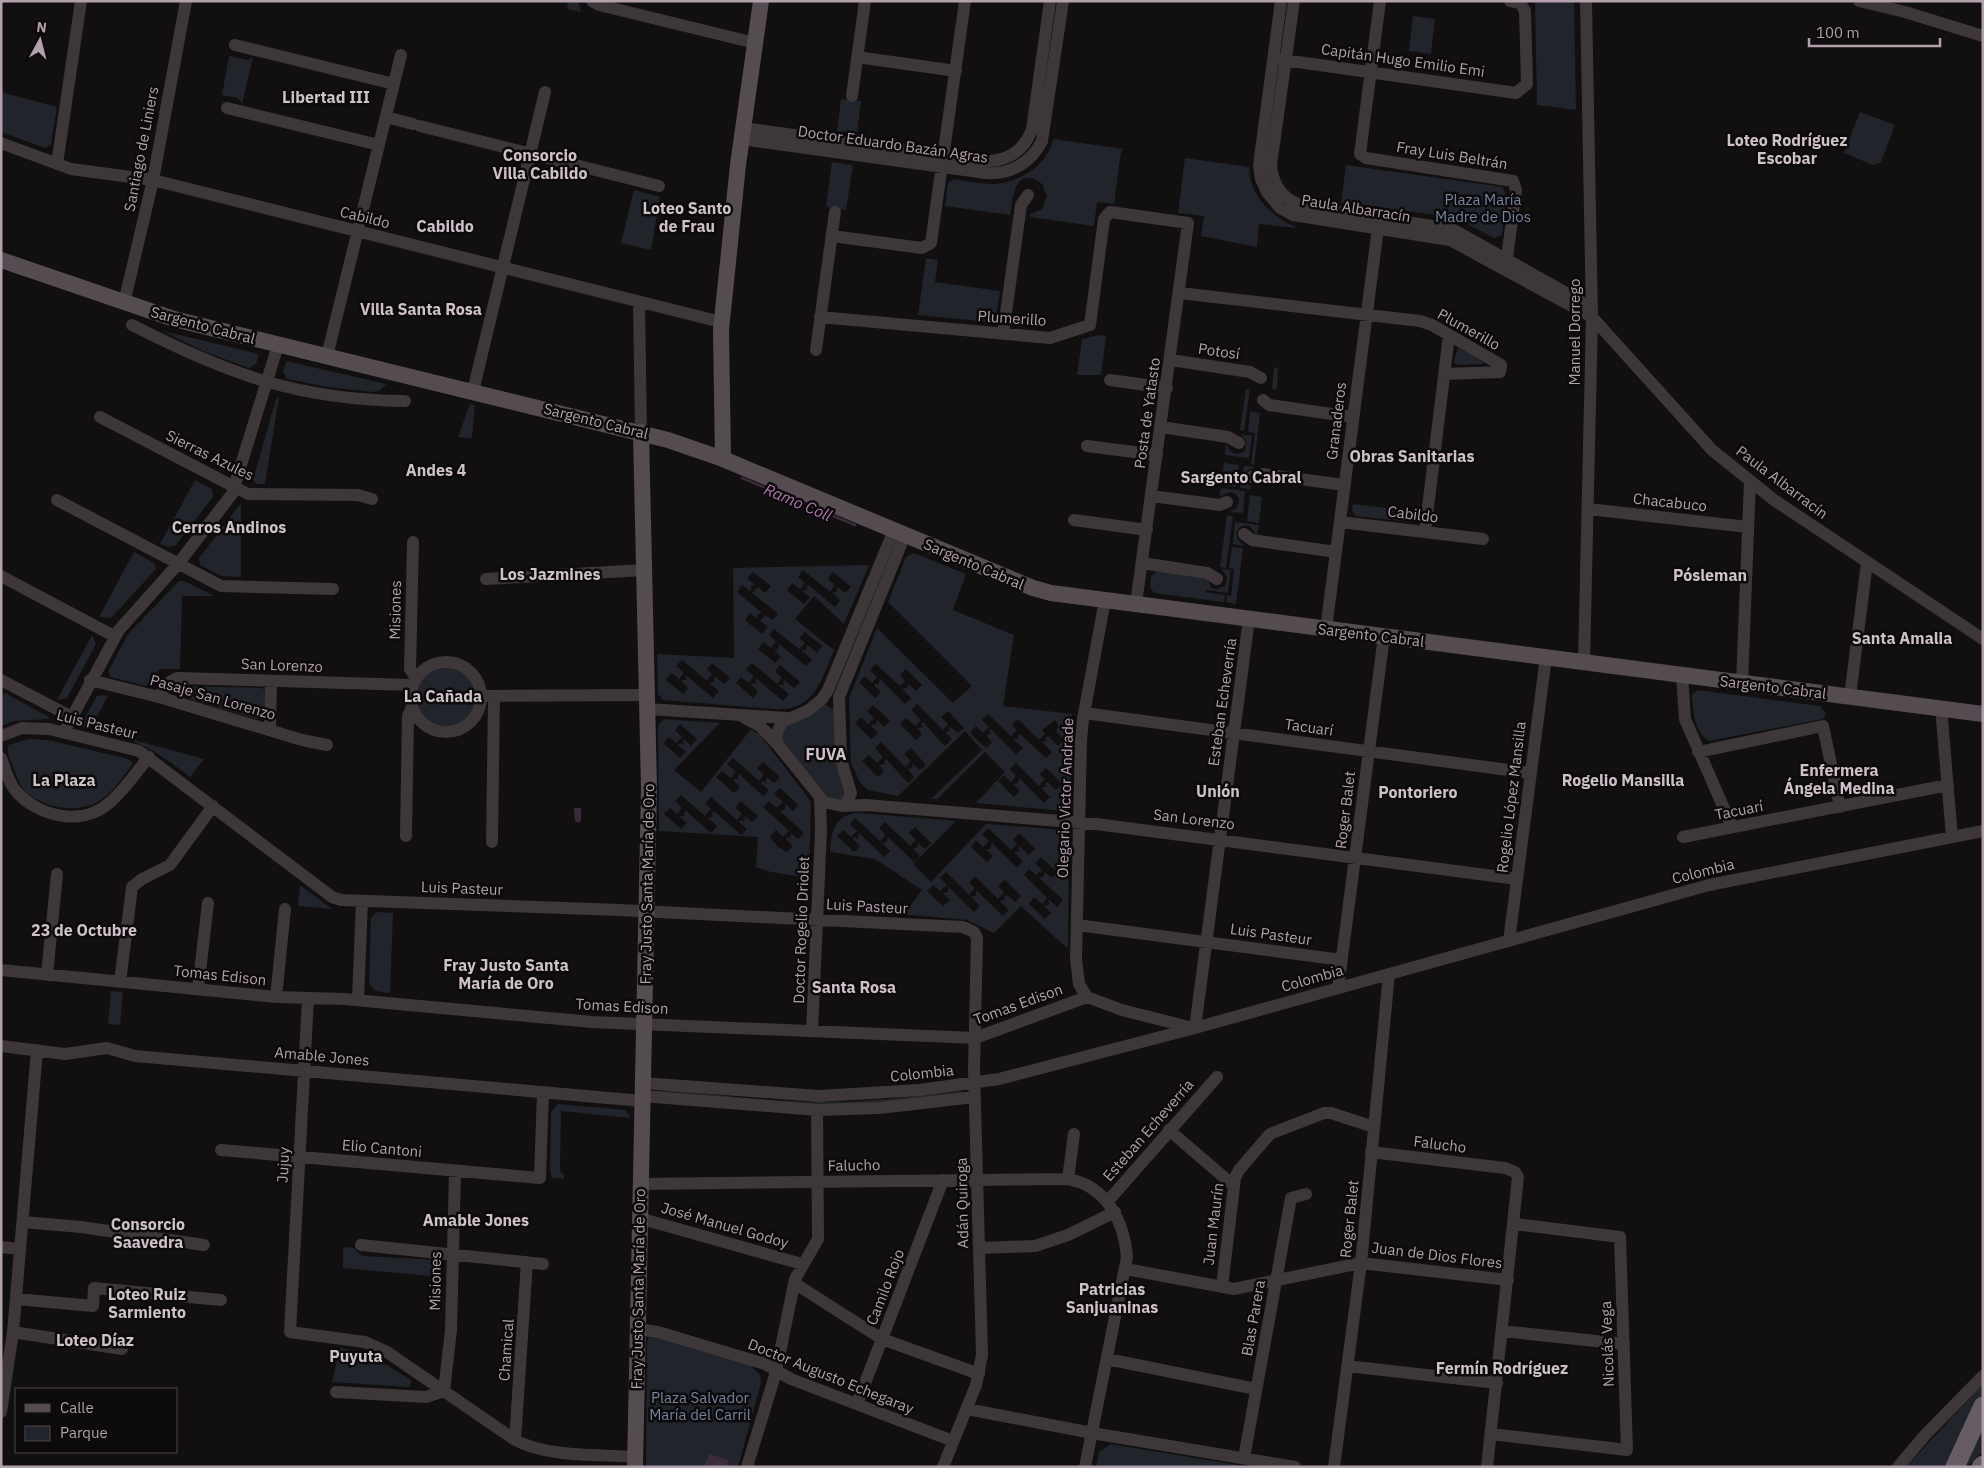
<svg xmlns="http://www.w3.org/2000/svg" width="1984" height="1468" viewBox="0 0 1984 1468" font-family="'IBM Plex Sans',sans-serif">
<rect width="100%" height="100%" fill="#110f10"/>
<path fill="#22242b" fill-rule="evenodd" d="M568 1H578L581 12 567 9Z
M1535 1H1574L1576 110 1537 105Z
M1413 16 1435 19 1431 54 1409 51Z
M229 56 248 60 253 57 242 104 238 98 222 95Z
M1 92 57 107 51 144 45 148 1 132Z
M841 99 861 101 857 133 837 131Z
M1860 112 1895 125 1881 162 1873 165 1844 153Z
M1053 139 1123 149 1121 152 1114 204 1097 202 1094 226 1030 217V214L1042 209 1047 197 1042 184C1015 164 1013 197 1010 215L945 206 948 183 954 179C967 181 981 184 994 184 1019 183 1048 165 1053 139Z
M1185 158 1249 167C1250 197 1271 216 1297 228L1259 224 1257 247 1201 236 1204 216 1178 213Z
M832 162 853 165 846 210 826 207Z
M1346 165 1502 187 1507 196 1502 235 1494 238 1454 217 1341 203Z
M634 190 660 197 651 250 621 243Z
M926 258 938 260 935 282 1000 291 996 317 989 322 918 315Z
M163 331 259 354 256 364 249 368 205 352Z
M1099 335 1106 336 1101 375H1077L1082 339Z
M1458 347 1483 362 1484 364 1456 365 1454 362Z
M286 361 386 384 379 391 373 392 328 387 287 379 283 372Z
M1274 367 1278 368 1277 390 1272 389Z
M1246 389H1250L1244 431 1240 430Z
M279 397 265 484H256L253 480 276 399Z
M470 404 475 405 472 438 458 437Z
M1250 411 1260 413 1254 465 1251 464 1255 433 1248 432Z
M1240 434 1252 436 1249 458 1225 455 1226 443C1229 452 1236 457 1245 451L1246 440Z
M1224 463 1239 465 1236 487 1221 485Z
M1244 466 1255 467C1249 470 1242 471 1244 481L1251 487 1250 489 1240 488Z
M195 480 212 489 213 497 175 546 167 547 160 544Z
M1221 488 1245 491 1243 513 1229 512 1237 508 1239 499 1236 494 1230 492 1219 497Z
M1250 495 1262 497 1259 523 1247 521Z
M241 503V577L221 576 200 565 199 558Z
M1353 504 1418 512 1417 518 1411 522 1356 516 1352 511Z
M1227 515 1233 516 1226 568 1220 567Z
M1235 522 1259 525 1257 536 1250 526H1242C1233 532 1236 540 1245 546L1233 544Z
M1232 547 1243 548 1236 604 1226 602 1227 595 1231 596 1234 569 1229 568Z
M134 552 154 563 156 569 111 618 99 617Z
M914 553 966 574 953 610 1014 635 1003 706 1072 714 1070 807 1064 811 976 803 1005 772 985 752 937 799H931L982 750 965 731 898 796 868 790 860 782 851 763 849 698 877 628 953 703 972 686 888 602 906 557ZM876 664 900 686 905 681 900 675 906 669 922 685 916 691 907 683 908 687 902 689 911 698 905 704 880 679 878 685 876 683 874 685 881 692 875 698 859 682 865 676 872 683 877 677 870 670ZM917 704 943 730 948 724 941 717 948 711 964 728 958 733 951 727 949 728 950 731 945 732 952 739 945 746 923 722 921 724 923 727 917 728 922 734 916 740 900 724 906 718 915 726 921 720 911 710ZM873 705 890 721 884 727 877 720 875 726 873 724 871 726 878 733 871 739 855 723 861 717 868 724 874 718 867 711ZM988 714 1011 736 1017 730 1012 725 1018 719 1039 740 1045 734 1042 730 1055 720 1059 727 1056 731 1064 740 1058 746 1048 736 1045 738 1047 740 1042 742 1052 752 1046 758 1019 733 1018 739H1013L1023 748 1016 754 991 729 989 731 991 734 986 735 992 742 986 748 970 733 976 726 983 733 989 727 982 720ZM881 742 905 767 911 761 904 754 911 748 926 765 920 770 913 764 912 766 913 768 908 769 914 777 908 783 886 759 884 761 885 764 879 765 884 771 878 777 862 761 869 755 877 763 883 757 875 748ZM1016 763 1039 786 1045 779 1040 774 1046 768 1062 784 1056 790 1047 782 1045 784 1047 786 1041 788 1050 797 1044 803 1019 778 1018 783 1013 784 1020 791 1014 797 998 781 1004 775 1011 782 1016 776 1010 769Z
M869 565 844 624 814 596 795 619 834 650C821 681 814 712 774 709L663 700 658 694 657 654 734 658 733 568ZM803 570 830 592 835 585 828 579 833 572 851 587 845 593 838 587 836 589 838 591 832 593 840 600 835 607 808 585 806 587 808 589 802 591 810 597 804 604 787 590 792 583 800 589 805 583 798 577ZM753 572 771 586 765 593 758 587 752 593 778 614 773 620 765 615 760 621 768 627 762 634 745 620 750 613 757 619V615L762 613 737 592 742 585 750 591 752 589 750 587 755 585 747 578ZM774 629 799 649 805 643 799 638 805 632 822 646 817 653 807 645 806 651 803 649 802 651 812 660 806 666 779 644 778 649 774 650 781 657 775 663 758 649 763 642 771 648 776 642 769 635ZM682 660 707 681 712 674 707 669 712 663 730 678 724 684 715 676 714 682 709 683 719 691 713 698 686 675 685 677 687 679 681 681 688 688 683 694 666 680 671 673 679 679 684 673 676 666ZM752 663 777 684 782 678 775 671 780 665 800 682 794 688 784 680 783 686 781 684 779 686 789 694 783 701 756 678 755 684 753 683 751 685 758 691 753 698 736 683 741 677 749 683 754 676 746 670Z
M1222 569 1231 570 1228 593 1206 590 1205 592 1225 595 1224 602 1154 593 1150 587 1151 576 1158 571 1207 579 1212 588 1217 589 1225 586 1227 578Z
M179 581H184L214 596H182L180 669H160L146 686 111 677 108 672 128 634Z
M92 635 96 644 67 698 57 700Z
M416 697a30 30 0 1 1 60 0a30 30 0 1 1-60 0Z
M185 686 262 688 265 690 264 715 257 719 183 697 180 690Z
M1697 690 1820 706 1826 714 1823 719 1709 741C1694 732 1693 711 1692 695Z
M5 693 49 717V719L14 721 1 726V698Z
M102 695 108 696 90 729 84 728 82 723 97 696Z
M825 704 834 710 847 793 844 801H831L782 743V727Z
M664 719 720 723 674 770 701 792 751 729 760 735 806 795 811 803 809 878 771 872 756 867 758 837 659 831 658 725ZM680 724 697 739 691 746 684 739 682 741 684 743 683 745 680 743 678 745 686 752 680 758 663 743 669 737 676 743 682 737 675 730ZM733 758 759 781 764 775 757 768 763 762 780 777 774 783 767 777 765 783 763 781 761 783 769 790 763 796 739 774 737 780 735 778 733 780 740 787 734 793 716 777 722 771 731 778 736 772 727 764ZM780 788 798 805 793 811 785 804V809L780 811 804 833 798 839 791 833 790 838 787 837 786 839 793 846 787 852 778 847 770 837 776 830 783 837 789 831 763 807 769 801 777 808 783 802 774 794ZM681 795 705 816 711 809 705 803 711 797 737 820 742 814 735 807 741 801 758 816 752 822 745 816 744 822 741 820 739 822 747 829 741 835 714 811 711 814 713 816 708 818 717 826 711 833 685 810 684 816H679L687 823 681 829 664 814 670 808 677 814 682 808 675 801Z
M115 735 204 759 190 777C166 758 145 744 115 735Z
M29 739 48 740 124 758 132 761V765C120 780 110 798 91 805 70 812 41 807 25 791 19 784 16 775 13 767 10 759 6 753 8 745Z
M860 813 956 821 913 864 931 882 986 824 1063 830 1069 836 1068 949 1021 906 994 933 967 920 900 914 904 904 911 905 922 890 875 859 830 852C831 832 835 813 860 813ZM855 818 880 841 886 835 879 828 885 822 910 846 916 840 909 833 915 827 931 843 925 849 918 843 917 844 918 847 913 849 920 856 914 862 888 837 886 843H882L890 851 884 857 859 833 858 839 855 837 853 839 860 846 854 852 837 836 843 830 851 837 857 831 850 824ZM988 828 1011 850 1017 844 1013 840 1019 833 1035 849 1029 855 1019 846 1018 848 1020 851 1014 852 1023 861 1017 868 992 843 990 849H986L993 856 987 862 971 847 976 840 983 847 989 841 982 834ZM1041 857 1057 872 1052 878 1044 872V876L1039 878 1063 900 1057 907 1049 900 1048 902 1050 904 1044 906 1051 913 1045 919 1029 904 1034 897 1042 904 1047 898 1024 875 1029 869 1036 875 1042 870 1035 863ZM946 872 969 895 975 888 969 882 975 876 998 899 1004 892 998 886 1005 880 1021 896 1015 902 1007 895 1004 897 1006 899 1000 901 1009 910 1003 916 977 891 975 893 977 895 971 897 980 906 974 912 949 887 948 892 943 893 950 900 943 906 927 891 933 885 940 891 947 885 940 878Z
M300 885 332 909 298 906Z
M376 912 393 913 390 993 375 991 369 983 371 918Z
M111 991 123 992 120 1025 108 1024Z
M664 1089C718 1095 773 1102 827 1102 872 1102 916 1096 961 1091L963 1094 828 1107 661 1091Z
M558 1104 625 1110 630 1116V1118L561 1111 560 1171 564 1175V1179L552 1178 550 1170 551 1112Z
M343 1247 354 1248 362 1256 437 1260 442 1265V1277L343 1268Z
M654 1337 751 1366 760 1375 761 1383 738 1467H646L647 1343 648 1338Z
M340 1348C368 1352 388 1365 412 1381L409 1387 332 1382Z
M1983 1384V1398L1948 1467H1906Z
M1983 1413V1451L1967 1467H1958Z
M1110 1444 1238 1465 1248 1467H1096L1099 1452Z"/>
<path fill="#3b2b3a" d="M574 808H581V820L579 823 575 821Z
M709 1454 729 1460 727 1467H704Z"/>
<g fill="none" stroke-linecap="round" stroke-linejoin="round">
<path stroke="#3b2b3a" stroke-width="2.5" d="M742 478 855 525"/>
<path stroke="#3d373a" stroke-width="12" d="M592 1 599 5 755 43
M1281 1 1259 165 1261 179 1267 192 1280 208 1293 215 1450 240 1592 317
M1294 1 1271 165C1273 187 1285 202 1307 207L1452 229 1579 300 1592 317 1712 450 1774 500 1983 639
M1380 1 1360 154 1366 158 1513 181 1516 190 1506 265
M1859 1 1905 12 1983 36
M235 45 394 84
M857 57 956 71
M1277 59 1516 93 1527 84 1525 11 1520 3 1510 1
M852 96 865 1
M227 108 379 145
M386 117 413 124
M420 126 659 186
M743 128 985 161C1007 162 1025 150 1032 129L1050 1
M741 139 986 173C1010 175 1031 163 1042 141L1063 1
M1 143 71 169 153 180 721 322
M57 164 81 1
M832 236 922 248 931 243 965 1
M1180 293 1420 321 1432 325 1501 365 1500 372 1444 374
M639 302 641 432
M124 303 153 180 186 1
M820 317 1050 338 1090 325 1104 219 1110 212 1188 223 1136 604
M132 325C226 373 297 400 405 401
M1003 334 1021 205 1028 195
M816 350 835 212
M327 356 401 55
M1171 360 1250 372 1261 378
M1110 380 1167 388
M473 391 545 92
M1263 400 1269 405 1353 417
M100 417 248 494 358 495 372 499
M1161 427 1228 437 1239 443
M1087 446 1157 455
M1251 477 1263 474 1344 485
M1151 496 1220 505 1227 502
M57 500 221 586 333 589
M1588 509 1748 527
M1074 520 1147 530
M1340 522 1483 539
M894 530 828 690 822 699 809 710 782 722 776 735 778 745 824 802 842 806 866 805 1096 824 1517 879
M1425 532 1449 335
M1244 534 1252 540 1336 552
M413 542 410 669 416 678
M1142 563 1207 573 1217 579
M1 576 114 636
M486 579 644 570
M1326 629 1379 220
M411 697a35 35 0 1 1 70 0a35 35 0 1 1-70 0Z
M1584 662 1592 317 1586 1
M1682 675 1685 719 1732 827
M1 680 72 717
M90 680 159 697 302 740 327 745
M1742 683 1750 481
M481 696 648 695
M159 697 168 683 177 678 412 685
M1850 697 1867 562
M1941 708 1952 837
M648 709 787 718
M1084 713 1531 773
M743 717 760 726 778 745
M270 730 271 681
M64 732 119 630 178 564 232 494 278 345
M1 736 22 728 49 729 139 751 332 897 341 900 619 910 963 927 974 932 977 938 974 1070 982 1355 976 1385 943 1467
M1698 752 1823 726 1840 807
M1 758C5 768 8 781 15 790 36 816 81 827 108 804 124 791 136 772 149 757
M846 805 851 793 841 760 839 697 905 535
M406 836 408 716 412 707
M1683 837 1948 785
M492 842 494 696
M1077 925 1342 960
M1509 941 1546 657
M1 970 276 997 344 999 592 1022 975 1038 1087 997
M47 975 57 874
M120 982 132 887 142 879 170 865 213 806
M1338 988 1384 636
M198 989 208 903
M276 997 285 909
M1087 997 1079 984 1076 959 1081 740 1083 719 1105 600
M1087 997 1122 1010 1193 1028
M308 999 290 1332 365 1342 387 1352 515 1440C550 1458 597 1454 635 1457
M358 1000 362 901
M1195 1028 1249 619
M812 1031 821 831 820 798
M1 1046 65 1054 107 1048 135 1056 642 1101
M643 1083 819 1096 920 1090 999 1079 1195 1028 1709 885 1983 831
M642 1096 817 1110 879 1108 975 1097
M1169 1130 1233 1185
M221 1150 540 1178 543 1092
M1371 1152 1505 1168 1515 1172 1518 1177 1487 1467
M1068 1179 1074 1134
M639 1184 1068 1179C1107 1186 1124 1222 1127 1257L1085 1467
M1108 1201 1217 1077
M639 1218 802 1264
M23 1222 81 1227 204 1245
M361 1245 543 1264
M1 1247 20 1249
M979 1248 1035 1246 1068 1235 1115 1212
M1126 1269 1234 1289 1361 1263 1508 1280
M794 1283 882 1339 979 1374
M1222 1287 1235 1178 1239 1170 1270 1134 1324 1113H1331L1374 1127
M16 1299 93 1306 94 1288 221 1300
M637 1329 658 1332 765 1364 791 1379 953 1441
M1502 1331 1624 1344
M13 1332 122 1349
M1107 1359 1256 1389
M1347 1366 1497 1383
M336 1392 426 1397 444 1391 451 1330 455 1171
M857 1404 943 1180
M967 1409 1092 1433 1295 1467
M1 1412 13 1332 37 1050
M1491 1434 1627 1450 1620 1237 1515 1224
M515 1440 527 1262
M1244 1458 1291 1198 1306 1194
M747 1467 776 1372 795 1279 818 1239 817 1110
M1334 1467 1361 1263 1389 974
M1898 1467 1926 1434 1983 1376"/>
<path stroke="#554c51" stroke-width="16" d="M1 260 174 319 668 440 723 459 1033 588 1051 593 1983 714
M723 459 721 330 738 165 761 1
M635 1467 649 788 641 432"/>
<path stroke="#675c63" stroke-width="19" d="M1955 1467 1983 1406
M1981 1467 1983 1465"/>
</g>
<g text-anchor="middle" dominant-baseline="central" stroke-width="5" stroke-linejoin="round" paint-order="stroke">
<g font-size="15" fill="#b2a0ac" stroke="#0c0a0b">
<text transform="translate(1403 60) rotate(8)">Capitán Hugo Emilio Emi</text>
<text transform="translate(893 144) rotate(8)">Doctor Eduardo Bazán Agras</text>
<text transform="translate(141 149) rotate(-79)">Santiago de Liniers</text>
<text transform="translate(1452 155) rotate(9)">Fray Luis Beltrán</text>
<text transform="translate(1356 208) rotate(9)">Paula Albarracín</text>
<text transform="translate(365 217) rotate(14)">Cabildo</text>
<text transform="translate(1012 318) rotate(4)">Plumerillo</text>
<text transform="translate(203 325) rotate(15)">Sargento Cabral</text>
<text transform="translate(1469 329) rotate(29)">Plumerillo</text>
<text transform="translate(1574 332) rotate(-90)">Manuel Dorrego</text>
<text transform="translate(1219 351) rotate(8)">Potosí</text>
<text transform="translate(1147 413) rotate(-82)">Posta de Yatasto</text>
<text transform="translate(596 421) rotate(14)">Sargento Cabral</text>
<text transform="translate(1336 421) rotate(-83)">Granaderos</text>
<text transform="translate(210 455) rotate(26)">Sierras Azules</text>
<text transform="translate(1782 482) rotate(37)">Paula Albarracín</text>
<text transform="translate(1670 502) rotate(6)">Chacabuco</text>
<text transform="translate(1413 514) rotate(7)">Cabildo</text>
<text transform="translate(974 564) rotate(23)">Sargento Cabral</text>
<text transform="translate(395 610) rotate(-89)">Misiones</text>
<text transform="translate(1371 635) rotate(7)">Sargento Cabral</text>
<text transform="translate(282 665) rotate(2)">San Lorenzo</text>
<text transform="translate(1773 687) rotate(7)">Sargento Cabral</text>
<text transform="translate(213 697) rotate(16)">Pasaje San Lorenzo</text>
<text transform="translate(1222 702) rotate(-82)">Esteban Echeverría</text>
<text transform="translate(97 724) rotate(14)">Luis Pasteur</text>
<text transform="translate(1309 727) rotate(8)">Tacuarí</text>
<text transform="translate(1511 797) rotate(-83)">Rogelio López Mansilla</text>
<text transform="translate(1065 798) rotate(-88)">Olegario Victor Andrade</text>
<text transform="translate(1345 810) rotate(-83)">Roger Balet</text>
<text transform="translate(1739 810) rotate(-11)">Tacuarí</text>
<text transform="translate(1194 819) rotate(7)">San Lorenzo</text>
<text transform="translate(1703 871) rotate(-14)">Colombia</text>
<text transform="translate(647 884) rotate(-89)">Fray Justo Santa María de Oro</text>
<text transform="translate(462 888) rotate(2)">Luis Pasteur</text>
<text transform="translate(867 906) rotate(3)">Luis Pasteur</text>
<text transform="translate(801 930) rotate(-88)">Doctor Rogelio Driolet</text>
<text transform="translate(1271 934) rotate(8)">Luis Pasteur</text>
<text transform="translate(220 975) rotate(6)">Tomas Edison</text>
<text transform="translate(1312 978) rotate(-16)">Colombia</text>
<text transform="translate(1018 1004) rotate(-20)">Tomas Edison</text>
<text transform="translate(622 1006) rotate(3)">Tomas Edison</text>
<text transform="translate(322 1056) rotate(5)">Amable Jones</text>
<text transform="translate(922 1073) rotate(-6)">Colombia</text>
<text transform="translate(1148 1130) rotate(-49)">Esteban Echeverría</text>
<text transform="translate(1440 1144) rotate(7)">Falucho</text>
<text transform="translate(382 1148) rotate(5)">Elio Cantoni</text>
<text transform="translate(283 1165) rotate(-87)">Jujuy</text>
<text transform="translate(854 1165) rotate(-1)">Falucho</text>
<text transform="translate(962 1203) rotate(-91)">Adán Quiroga</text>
<text transform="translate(1349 1219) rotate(-84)">Roger Balet</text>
<text transform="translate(1213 1224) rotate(-83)">Juan Maurín</text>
<text transform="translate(725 1225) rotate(16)">José Manuel Godoy</text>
<text transform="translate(1437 1255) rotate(7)">Juan de Dios Flores</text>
<text transform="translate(435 1281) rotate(-89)">Misiones</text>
<text transform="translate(885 1287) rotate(-69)">Camilo Rojo</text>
<text transform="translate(638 1289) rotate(-89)">Fray Justo Santa María de Oro</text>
<text transform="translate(1253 1318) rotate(-80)">Blas Parera</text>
<text transform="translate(1607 1344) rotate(-92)">Nicolás Vega</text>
<text transform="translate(506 1350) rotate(-86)">Chamical</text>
<text transform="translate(831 1376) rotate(22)">Doctor Augusto Echegaray</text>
</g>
<g font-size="15" fill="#76839d" stroke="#0c0a0b">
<text x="1483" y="199">Plaza María<tspan x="1483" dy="17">Madre de Dios</tspan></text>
<text x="700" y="1397">Plaza Salvador<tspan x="700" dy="17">María del Carril</tspan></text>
</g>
<g font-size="16" font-weight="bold" fill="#cec1c9" stroke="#0c0a0b">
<text x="326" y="97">Libertad III</text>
<text x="1787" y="140">Loteo Rodríguez<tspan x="1787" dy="18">Escobar</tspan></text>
<text x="540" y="155">Consorcio<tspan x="540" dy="18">Villa Cabildo</tspan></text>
<text x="687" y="208">Loteo Santo<tspan x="687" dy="18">de Frau</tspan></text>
<text x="445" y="226">Cabildo</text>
<text x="421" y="309">Villa Santa Rosa</text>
<text x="1412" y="456">Obras Sanitarias</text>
<text x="436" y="470">Andes 4</text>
<text x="1241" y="477">Sargento Cabral</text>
<text x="229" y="527">Cerros Andinos</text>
<text x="550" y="574">Los Jazmines</text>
<text x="1710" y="575">Pósleman</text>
<text x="1902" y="638">Santa Amalia</text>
<text x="443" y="696">La Cañada</text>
<text x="826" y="754">FUVA</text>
<text x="1839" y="770">Enfermera<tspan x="1839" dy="18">Ángela Medina</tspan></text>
<text x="64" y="780">La Plaza</text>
<text x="1623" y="780">Rogelio Mansilla</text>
<text x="1218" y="791">Unión</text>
<text x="1418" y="792">Pontoriero</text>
<text x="84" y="930">23 de Octubre</text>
<text x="506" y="965">Fray Justo Santa<tspan x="506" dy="18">María de Oro</tspan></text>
<text x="854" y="987">Santa Rosa</text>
<text x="476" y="1220">Amable Jones</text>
<text x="148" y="1224">Consorcio<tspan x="148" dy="18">Saavedra</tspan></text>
<text x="1112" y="1289">Patricias<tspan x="1112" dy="18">Sanjuaninas</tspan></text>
<text x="147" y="1294">Loteo Ruiz<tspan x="147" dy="18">Sarmiento</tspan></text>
<text x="95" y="1340">Loteo Díaz</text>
<text x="356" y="1356">Puyuta</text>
<text x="1502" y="1368">Fermín Rodríguez</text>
</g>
<g font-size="16" font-style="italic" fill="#ae76aa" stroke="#0c0a0b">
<text transform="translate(798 502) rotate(23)">Ramo Coll</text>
</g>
</g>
<rect width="1984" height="1468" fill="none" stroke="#b2a0ac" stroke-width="5"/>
<rect x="15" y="1388" width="162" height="65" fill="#0c0a0b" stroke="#4e464b"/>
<rect x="25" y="1404" width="25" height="8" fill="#554c51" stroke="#4e464b"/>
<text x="60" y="1413" font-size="15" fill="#b2a0ac">Calle</text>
<rect x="25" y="1426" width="25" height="15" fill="#22242b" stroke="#4e464b"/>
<text x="60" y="1438" font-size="15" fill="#b2a0ac">Parque</text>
<g transform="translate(40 40) rotate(7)" stroke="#0c0a0b" stroke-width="4" paint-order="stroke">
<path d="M0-4L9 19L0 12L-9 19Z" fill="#b2a0ac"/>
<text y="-8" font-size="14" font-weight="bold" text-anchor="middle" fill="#b2a0ac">N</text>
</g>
<path d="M1809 38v8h131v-8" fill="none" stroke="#b2a0ac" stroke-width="2.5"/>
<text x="1816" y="38" font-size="15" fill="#b2a0ac" stroke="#0c0a0b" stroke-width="4" paint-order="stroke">100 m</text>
</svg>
